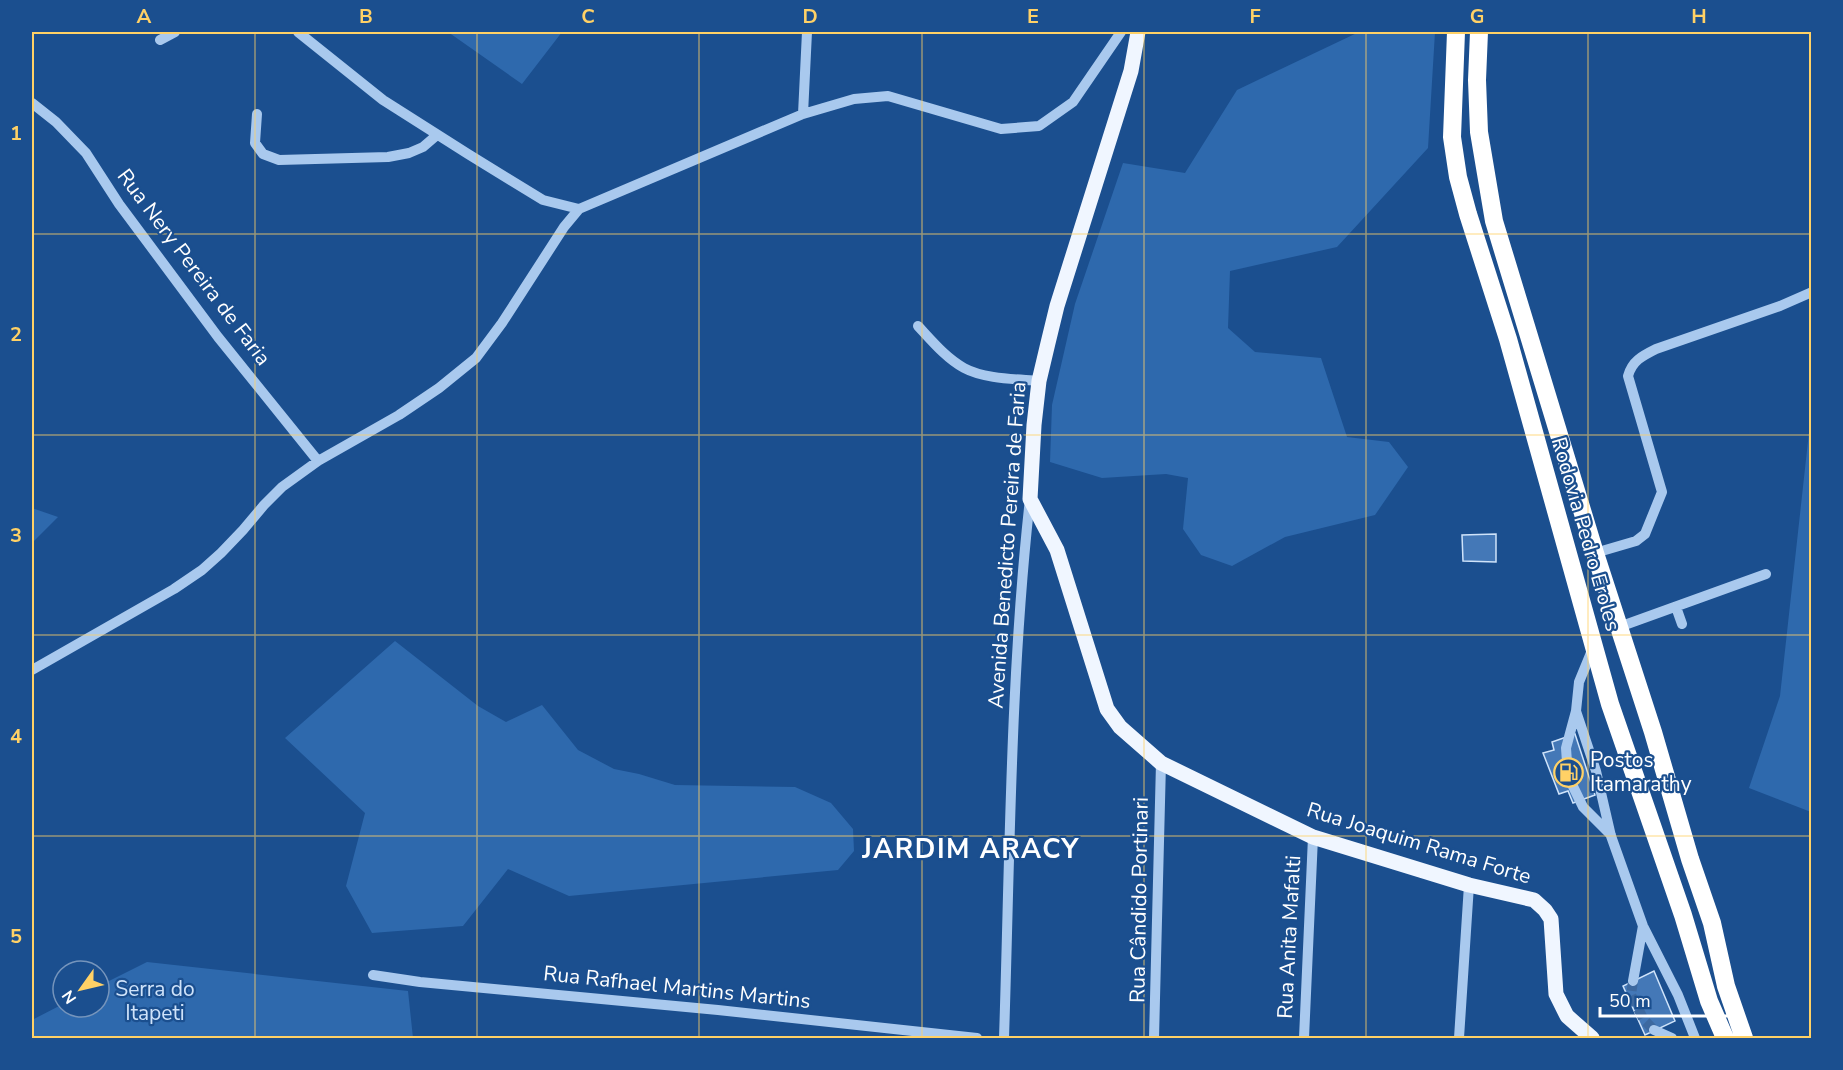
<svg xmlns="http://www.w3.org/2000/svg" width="1843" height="1070" viewBox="0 0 1843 1070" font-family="'Nunito Sans',sans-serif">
<rect width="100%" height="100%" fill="#1b4f8f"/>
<path fill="#2e69ad" d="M448 32H562L522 84Z
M1359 32H1435L1428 148 1337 247 1230 271 1228 328 1255 352 1321 358 1347 437 1389 442 1408 467 1375 515 1285 537 1232 566 1201 555 1183 529 1188 478 1166 474 1102 478 1050 462 1052 405 1075 304 1123 163 1185 173 1237 90Z
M1811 414 1812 812H1811L1749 788 1780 696Z
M32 508 58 517 32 543Z
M395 641 478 706 506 722 542 705 578 750 614 769 639 774 675 785 795 787 831 803 853 829 854 851 838 870 569 896 508 869 463 926 372 933 346 886 365 813 285 738Z
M147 962 408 991 413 1038H32V1020L63 1004V1007H99V986Z"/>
<path fill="#4478b7" stroke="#cfe3fa" stroke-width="1.5" d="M1496 534V562L1463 561 1462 535Z
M1575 734 1595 795 1573 803 1568 791 1559 794 1543 753 1554 750 1552 742Z
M1654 971 1675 1021 1645 1035 1623 986Z"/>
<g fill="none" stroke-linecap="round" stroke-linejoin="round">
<path stroke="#3d69a0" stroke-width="10" stroke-dasharray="10 5" stroke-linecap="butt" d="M1633 981 1631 995 1644 1020 1654 1030"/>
<path stroke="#a9c9ee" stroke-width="10" d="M298 32 383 100 468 154 543 200 579 209
M160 40 175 32
M32 103 56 122 86 153 119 204 218 337 318 461
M257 114 255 143 263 154 279 160 388 157 409 153 423 147 437 135
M803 114 807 32
M918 326C932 341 946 358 964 368 984 379 1017 379 1039 381
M1595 553 1636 541 1645 534 1662 492 1628 376C1632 361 1642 356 1656 349L1780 306 1812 292
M1676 607 1682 624
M1619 627 1766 574
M1593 648 1579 682 1576 711 1596 771 1611 836 1643 926 1678 995 1695 1038
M32 670 174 589 202 570 221 553 243 530 264 505 282 487 318 461 399 415 439 388 476 358 502 323 564 227 579 209 803 114 854 99 888 96 1001 129 1039 126 1073 102 1121 32
M1576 711 1566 748 1568 776 1583 807 1611 835
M373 975 420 982 718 1010 977 1038
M1633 981 1643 926
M1654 1030 1672 1038
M1004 1038C1010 859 1010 678 1030 499
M1154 1038 1161 763
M1304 1038 1313 837
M1459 1038 1469 885"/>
<path stroke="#f0f6ff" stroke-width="15" d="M1138 32 1131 71 1057 306 1048 343 1039 381 1034 425 1030 499 1057 550 1107 709 1120 727 1161 763 1313 837 1469 885 1534 900 1545 910 1551 919 1556 994 1567 1016 1592 1038"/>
<path stroke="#fff" stroke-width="18" d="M1456 32 1452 137 1458 177 1468 214 1508 339 1610 704 1683 915 1709 1001 1725 1038
M1479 32 1477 80 1479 132 1494 221 1595 553 1653 732 1690 859 1712 923 1726 986 1744 1038"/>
</g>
<path fill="none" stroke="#ffd166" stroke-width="1.5" stroke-opacity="0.55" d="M255 32V1038M477 32V1038M699 32V1038M922 32V1038M1144 32V1038M1366 32V1038M1588 32V1038M32 234H1812M32 435H1812M32 635H1812M32 836H1812"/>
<defs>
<symbol id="fuel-ring" viewBox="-11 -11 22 22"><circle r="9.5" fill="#1b4f8f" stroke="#ffd166" stroke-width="1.5"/><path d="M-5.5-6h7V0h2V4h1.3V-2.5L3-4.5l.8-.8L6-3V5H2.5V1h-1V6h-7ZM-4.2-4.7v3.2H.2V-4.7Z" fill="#ffd166"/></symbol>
</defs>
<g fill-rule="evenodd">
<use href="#fuel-ring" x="1552" y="756" width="33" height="33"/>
</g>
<g text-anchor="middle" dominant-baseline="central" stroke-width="4.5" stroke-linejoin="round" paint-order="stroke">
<g font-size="21" fill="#fff" stroke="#1b4f8f">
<text transform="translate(194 267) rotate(53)">Rua Nery Pereira de Faria</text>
<text transform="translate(1586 534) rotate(74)">Rodovia Pedro Eroles</text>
<text transform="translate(1007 545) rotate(-86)">Avenida Benedicto Pereira de Faria</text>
<text transform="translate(1419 843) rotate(17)">Rua Joaquim Rama Forte</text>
<text transform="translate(1139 900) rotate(-89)">Rua Cândido Portinari</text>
<text transform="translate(1289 937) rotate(-87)">Rua Anita Mafalti</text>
<text transform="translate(677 987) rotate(6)">Rua Rafhael Martins Martins</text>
</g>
<g font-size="21" fill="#fff" stroke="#1b4f8f" text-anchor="start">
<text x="1590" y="760">Postos<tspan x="1590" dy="24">Itamarathy</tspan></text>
</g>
<g font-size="21" fill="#cfe3fa" stroke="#1b4f8f">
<text x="155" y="989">Serra do<tspan x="155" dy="24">Itapeti</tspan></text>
</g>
<g font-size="27" font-weight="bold" letter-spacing="1.5" fill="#fff" stroke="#1b4f8f">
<text x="971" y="849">JARDIM ARACY</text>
</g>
</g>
<rect width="1843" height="1070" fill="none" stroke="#1b4f8f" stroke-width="66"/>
<g transform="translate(81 989) rotate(236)"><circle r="28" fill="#1b4f8f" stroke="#7695bc" stroke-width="1.5"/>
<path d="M0-4.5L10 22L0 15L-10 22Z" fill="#ffd166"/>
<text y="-9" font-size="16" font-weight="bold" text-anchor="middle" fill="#ffffff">N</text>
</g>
<path d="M1600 1007v9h128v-9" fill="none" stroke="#ffffff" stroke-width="3"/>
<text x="1609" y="1007" font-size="18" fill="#ffffff" stroke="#1b4f8f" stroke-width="4.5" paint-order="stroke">50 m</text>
<rect x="33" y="33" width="1777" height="1004" fill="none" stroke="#ffd166" stroke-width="2"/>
<g font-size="20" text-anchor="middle" font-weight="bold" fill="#ffd166">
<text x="144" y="23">A</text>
<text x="366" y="23">B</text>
<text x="588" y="23">C</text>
<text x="810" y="23">D</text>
<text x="1033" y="23">E</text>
<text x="1255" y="23">F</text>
<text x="1477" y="23">G</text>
<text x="1699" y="23">H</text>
<text x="16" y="140">1</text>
<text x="16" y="341">2</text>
<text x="16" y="542">3</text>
<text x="16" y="743">4</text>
<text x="16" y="943">5</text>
</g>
</svg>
